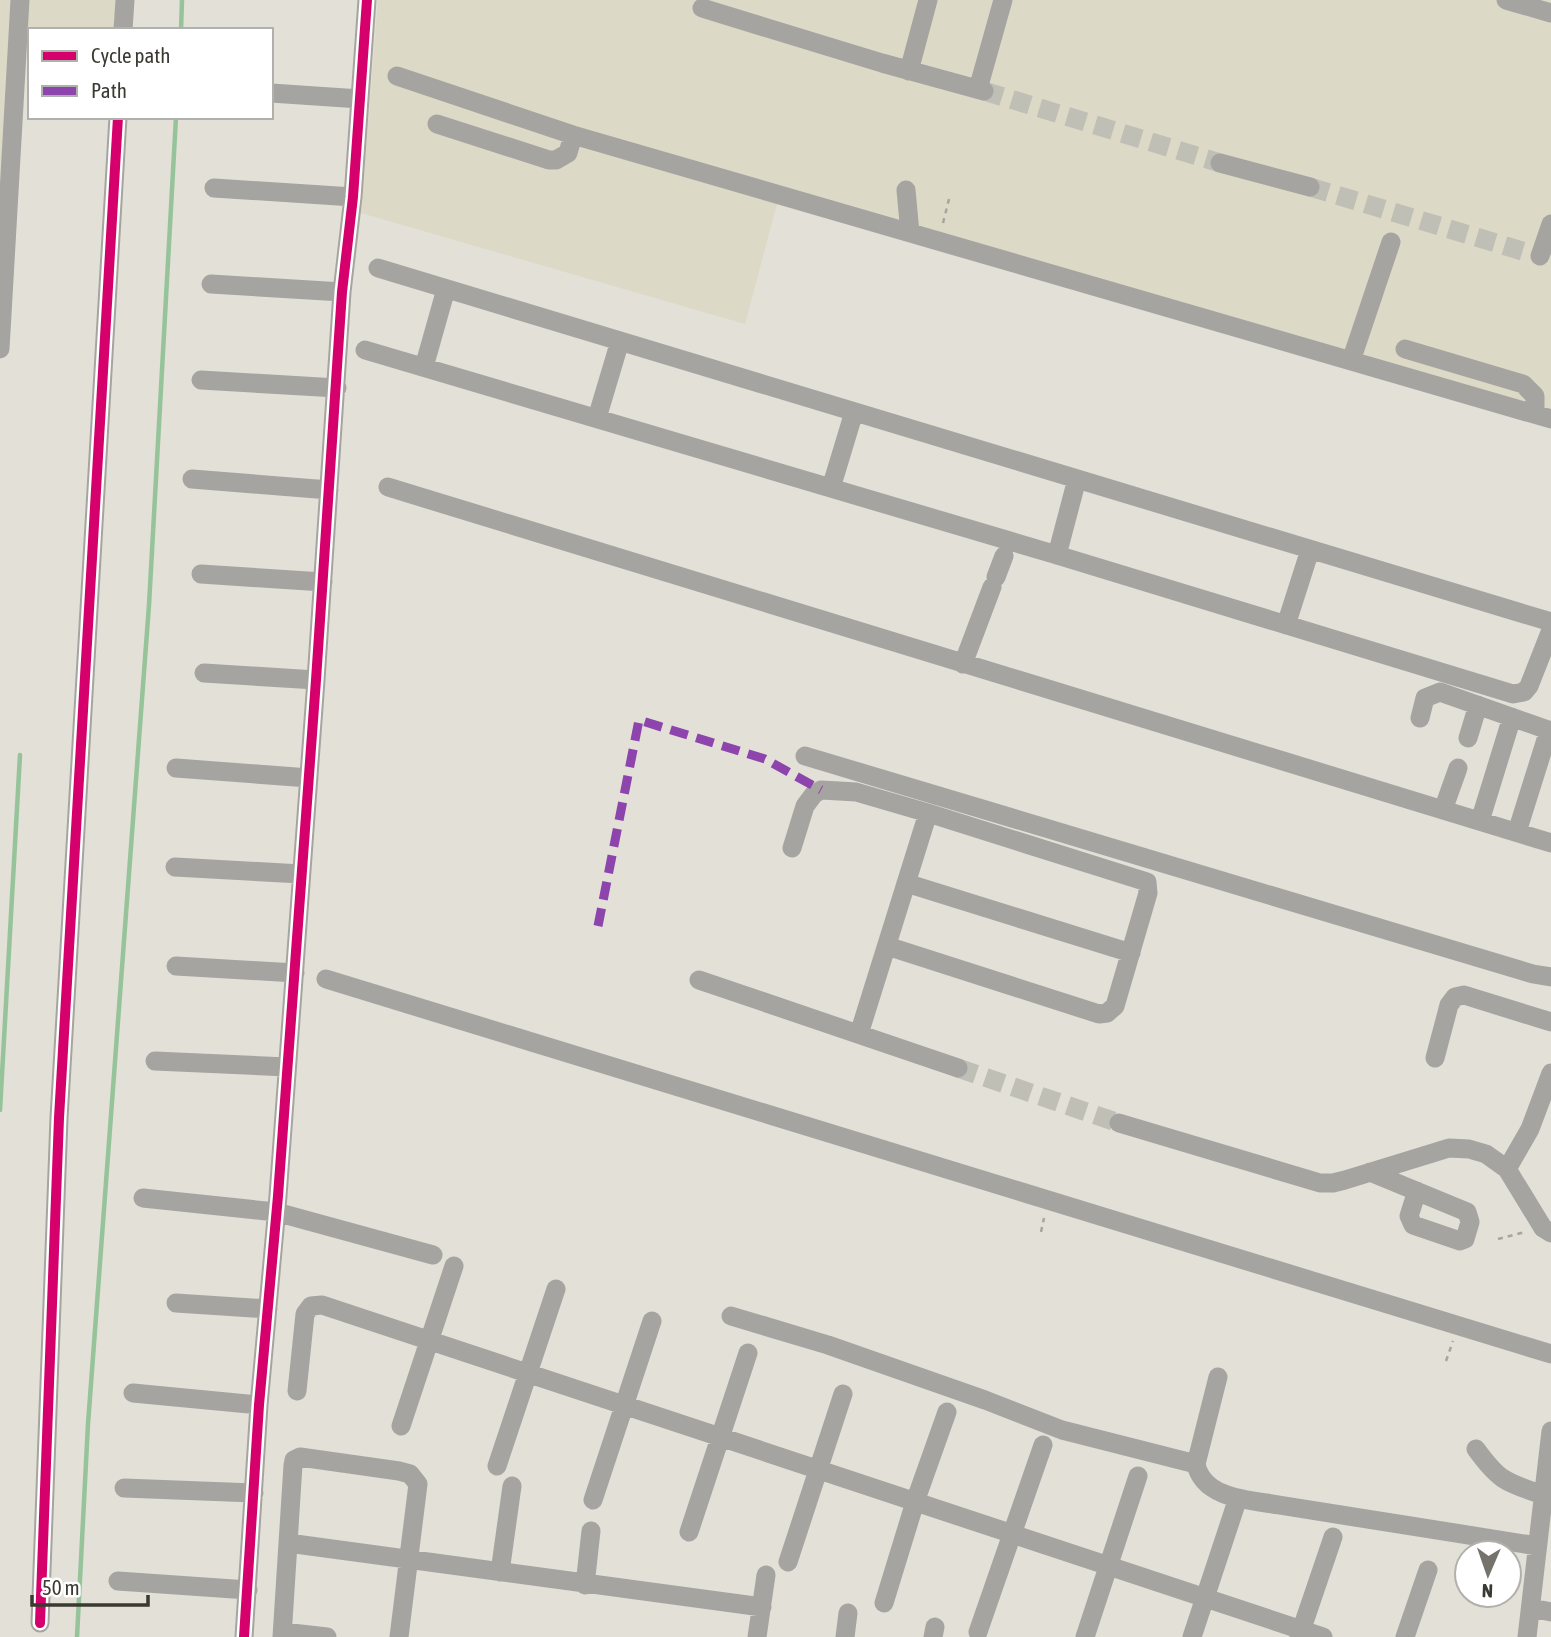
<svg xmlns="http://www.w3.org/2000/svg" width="1551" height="1637" viewBox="0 0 1551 1637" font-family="'Asap Condensed',sans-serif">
<rect width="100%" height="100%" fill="#e2e0d7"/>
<path fill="#ddd9c7" d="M0 0H125L123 30H30V45L8 44 0 178Z
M378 0H1551V425L779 196 745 324 361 213Z"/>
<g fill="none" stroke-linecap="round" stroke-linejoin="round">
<path stroke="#96c39a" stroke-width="4.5" d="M181 30 182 0
M0 1110 20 755
M77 1637 88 1424 149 605 176 117"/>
<path stroke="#c0bfb6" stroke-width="19" stroke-dasharray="19 10" stroke-linecap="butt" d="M984 91 1220 163
M1310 187 1529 253
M958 1068 1119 1123"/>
<path stroke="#a6a5a1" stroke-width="2.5" stroke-dasharray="5 5" stroke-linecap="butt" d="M943 223 949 199
M1041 1232 1044 1218
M1498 1239 1525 1232
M1446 1361 1453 1341"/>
<path stroke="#a5a4a0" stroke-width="19" d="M1506 0 1551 13
M702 8 882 63 984 91
M123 30 125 0
M909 71 928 0
M397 76 573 135 1551 419
M978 89 1003 0
M271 93 360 99
M437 124 549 160H556L568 153 573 135
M1220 163 1310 187
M214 188 353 197
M906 190 910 233
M1540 256 1551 224
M378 268 1551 622
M211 284 342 292
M0 349 20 0
M1405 349 1523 384 1535 396V414
M365 350 1057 555 1513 694 1524 692 1529 686 1551 630
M1351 361 1391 242
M424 367 446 289
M201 380 337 388
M597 418 620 341
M192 479 329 490
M388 487 1551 843
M831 488 854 412
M1057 555 1077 479
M201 574 323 582
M996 577 1004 556
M1286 625 1310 550
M963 664 992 587
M204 673 316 680
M1420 718 1425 698 1440 692 1551 731
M1468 738 1478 705
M805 756 1533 974 1551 977
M176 768 309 778
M1443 810 1458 768
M1480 821 1512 717
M1517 832 1549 730
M792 848 805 806 814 794 821 790 839 791 856 792 928 813 1147 882 1148 893 1115 1006 1107 1013 1099 1014 887 946
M175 867 301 874
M906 883 1131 953
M176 966 295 973
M326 979 1551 1354
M699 980 958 1068
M859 1034 928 813
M1435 1058 1449 1005 1455 997 1464 995 1551 1022
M155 1061 287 1067
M1119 1123 1320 1183H1333L1345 1180 1449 1148 1469 1149 1486 1154 1507 1169 1543 1228 1551 1233
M1507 1169 1530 1129 1551 1073
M1370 1172 1467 1212 1470 1222 1465 1239 1460 1241 1413 1225 1409 1216 1417 1191
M143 1198 276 1212 433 1255
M176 1303 268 1309
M731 1316 828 1345 985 1400 1062 1430 1196 1464
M1218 1377 1196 1464C1203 1499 1250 1500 1279 1505L1537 1546
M297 1391 305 1314 311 1306 322 1305 1323 1637
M133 1393 259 1405
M401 1426 454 1266
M1476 1449C1500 1482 1506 1482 1543 1495
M497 1466 556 1289
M124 1488 254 1493
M593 1500 652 1321
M689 1532 748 1353
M288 1543 762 1607
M788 1562 843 1394
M500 1572 512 1486
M118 1581 248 1590
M585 1585 591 1531
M884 1603 915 1502 947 1412
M1531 1608 1551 1612
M40 1623 59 1118 118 117
M283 1632 327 1637
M978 1632 1043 1445
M244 1637 259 1405 278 1196 316 680 342 292 353 197 367 0
M282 1637 293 1465 294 1460 300 1457 399 1471 410 1474 418 1484 399 1637
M757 1637 766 1575
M845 1637 848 1613
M933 1637 935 1627
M1085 1637 1138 1476
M1192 1637 1235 1507
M1299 1637 1333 1537
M1405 1637 1428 1570
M1527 1637 1551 1431"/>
<path stroke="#8e44ad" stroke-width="9" stroke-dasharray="18 9" stroke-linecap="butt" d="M598 926 639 720 765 759 821 790"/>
<defs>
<path id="cycleway" d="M40 1623 59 1118 118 117
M244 1637 259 1405 278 1196 316 680 342 292 353 197 367 0"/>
</defs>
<use href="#cycleway" stroke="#fff" stroke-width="15"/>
<use href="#cycleway" stroke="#d6006c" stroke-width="10"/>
</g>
<rect x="28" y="28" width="245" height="91" fill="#ffffff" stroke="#b0b0ad" stroke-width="2"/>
<rect x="42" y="51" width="35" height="10" fill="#d6006c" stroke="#b0b0ad" stroke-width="2"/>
<text x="91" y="63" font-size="21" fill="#3a3932">Cycle path</text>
<rect x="42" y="86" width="35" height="10" fill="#8e44ad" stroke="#b0b0ad" stroke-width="2"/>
<text x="91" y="98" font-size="21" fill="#3a3932">Path</text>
<g transform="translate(1488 1574) rotate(182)"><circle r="33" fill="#ffffff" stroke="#b0b0ad" stroke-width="2"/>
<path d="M0-5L12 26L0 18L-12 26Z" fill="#75736c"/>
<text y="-10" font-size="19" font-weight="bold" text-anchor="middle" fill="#3a3932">N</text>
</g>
<path d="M32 1595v10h116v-10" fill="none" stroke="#3a3932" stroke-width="3.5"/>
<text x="42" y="1595" font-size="21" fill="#3a3932" stroke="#ffffff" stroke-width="5" paint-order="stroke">50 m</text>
</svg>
